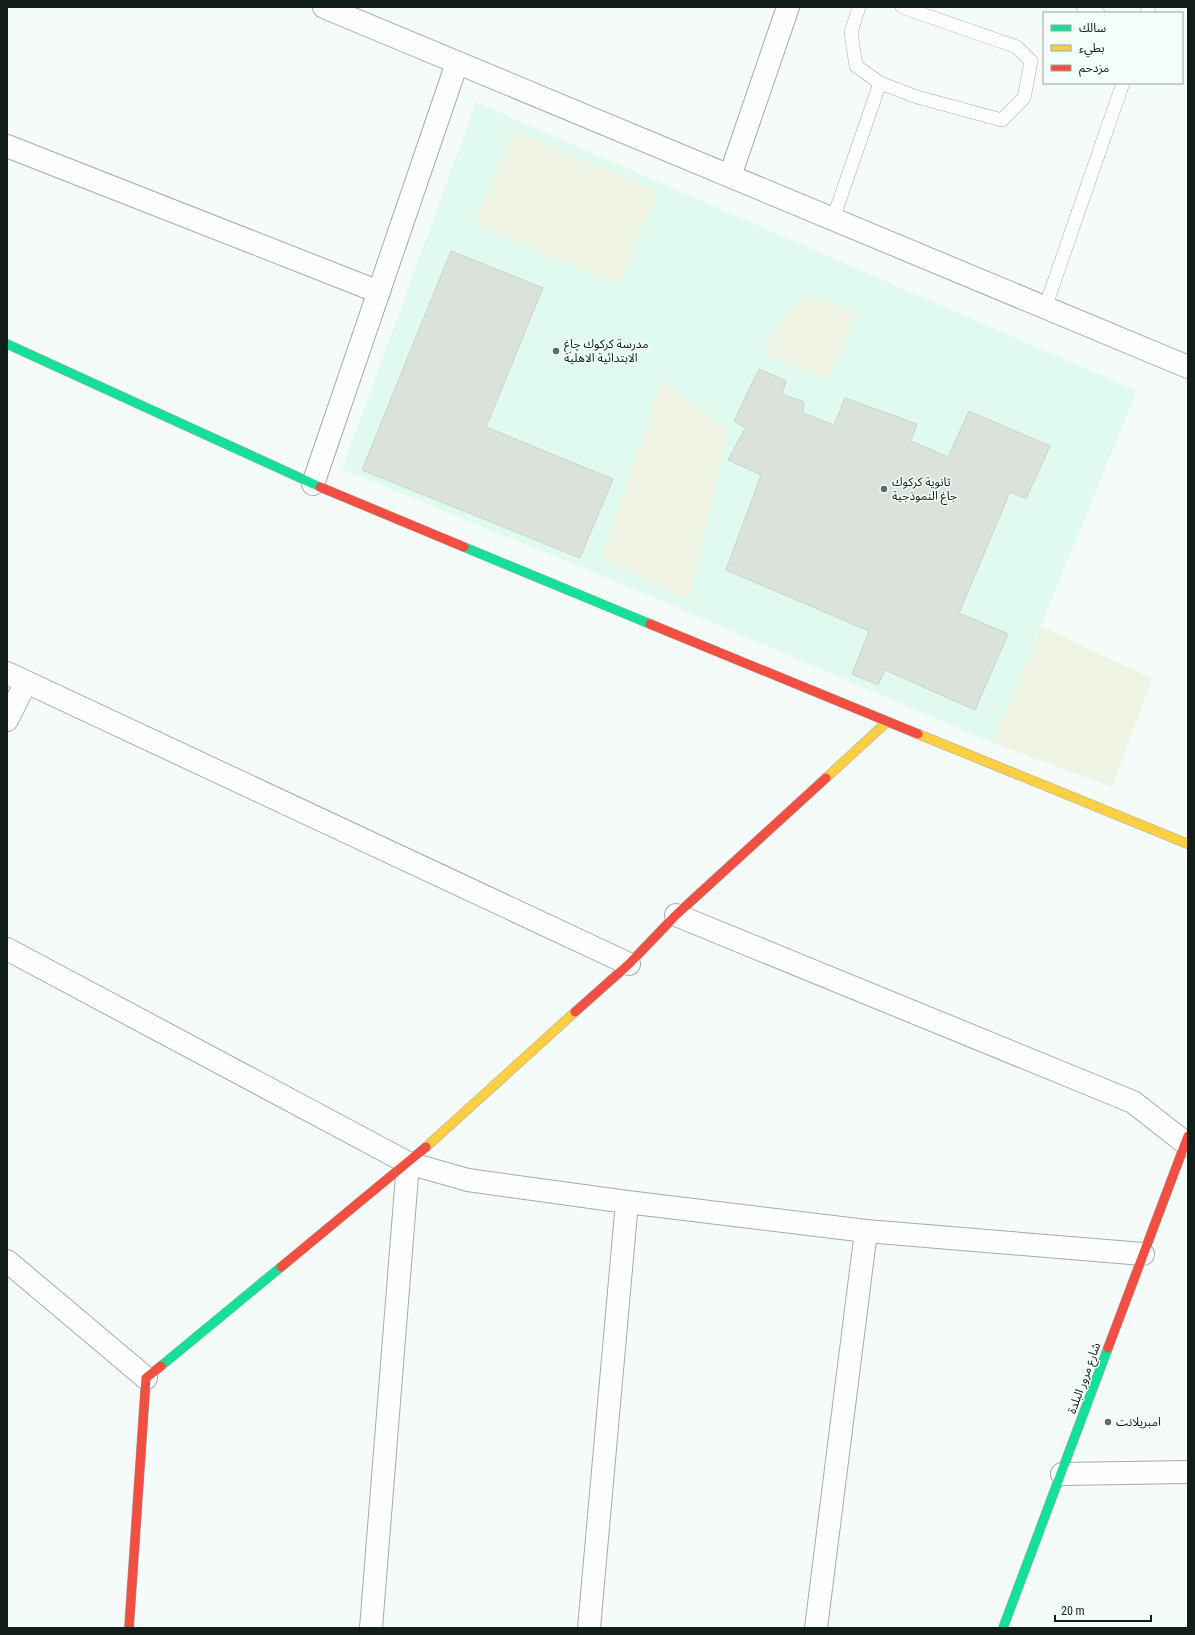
<svg xmlns="http://www.w3.org/2000/svg" width="1195" height="1635" viewBox="0 0 1195 1635" font-family="'Roboto Condensed','Noto Sans Arabic',sans-serif">
<rect width="100%" height="100%" fill="#f5fbf8"/>
<path fill="#e1faf0" d="M476 102 1137 391 993 743 631 588 342 469Z"/>
<path fill="#eef3e4" d="M513 130 658 191 618 285 475 224Z
M814 296 858 312 826 380 765 353C770 332 792 301 814 296Z
M662 381 729 430 688 601 602 558Z
M1041 626 1152 679 1112 787 993 743Z"/>
<path fill="#dae2db" stroke="#cbd2cc" d="M451 251 543 288 486 427 613 479 580 558 362 470Z
M759 369 786 381 782 394 804 402 803 413 834 425 845 398 917 424 911 441 948 457 969 411 1050 446 1026 499 1010 492 959 613 1008 634 975 710 885 670 878 685 852 674 869 631 726 570 761 475 728 460 745 428 734 421Z"/>
<g fill="none" stroke-linecap="round" stroke-linejoin="round">
<defs>
<path id="lane" d="M859 7 851 33 856 66 880 83 917 97 1002 120 1024 98 1031 61 1017 47 902 7
M1083 7 1098 13
M1147 13 1149 7
M833 219 880 83
M1045 308 1123 83"/>
<path id="street" d="M324 7 1188 367
M7 146 379 292
M730 176 788 7
M313 484 457 63
M7 673 629 964
M7 720 26 682
M676 915 1133 1102 1188 1145
M7 949 408 1163 468 1180 627 1202 866 1231 1143 1254
M7 1261 146 1378
M1062 1474 1188 1472
M371 1628 408 1163
M589 1628 627 1202
M816 1628 866 1231"/>
<path id="fast" d="M7 344 320 487
M464 547 650 624
M161 1366 281 1267
M1003 1628 1108 1348"/>
<path id="slow" d="M918 734 1188 844
M826 778 887 722
M426 1147 575 1012"/>
<path id="jam" d="M320 487 464 547
M650 624 918 734
M575 1012 629 964 676 915 826 778
M281 1267 426 1147
M1108 1348 1188 1136
M129 1628 146 1378 161 1366"/>
</defs>
<use href="#lane" stroke="#a4aca9" stroke-width="14"/>
<use href="#street" stroke="#a4aca9" stroke-width="24"/>
<use href="#fast" stroke="#a4aca9" stroke-width="10"/>
<use href="#slow" stroke="#a4aca9" stroke-width="10"/>
<use href="#jam" stroke="#a4aca9" stroke-width="10"/>
<use href="#lane" stroke="#fefefe" stroke-width="13"/>
<use href="#street" stroke="#fefefe" stroke-width="22"/>
<use href="#fast" stroke="#16e098" stroke-width="9"/>
<use href="#slow" stroke="#ffcf43" stroke-width="9"/>
<use href="#jam" stroke="#f24e42" stroke-width="9"/>
</g>
<g fill="#616b66" stroke="#f2fef9" stroke-width="1.5">
<circle cx="556" cy="351" r="4"/>
<circle cx="884" cy="489" r="4"/>
<circle cx="1108" cy="1422" r="4"/>
</g>
<g text-anchor="middle" dominant-baseline="central" stroke-width="3" stroke-linejoin="round" paint-order="stroke">
<g font-size="12" fill="#111d18" stroke="#f2fef9" text-anchor="start">
<text x="564" y="344">مدرسة كركوك چاغ<tspan x="564" dy="14">الابتدائية الاهلية</tspan></text>
<text x="892" y="482">ثانوية كركوك<tspan x="892" dy="14">جاغ النموذجية</tspan></text>
<text x="1116" y="1422">امبريلانت</text>
</g>
<g font-size="12" fill="#111d18" stroke="#f2fef9">
<text transform="translate(1084 1378) rotate(-70)">شارع مرور البلدة</text>
</g>
</g>
<rect width="1195" height="1635" fill="none" stroke="#111d18" stroke-width="16"/>
<rect x="1043" y="12" width="140" height="72" fill="#f2fef9" stroke="#98a49f"/>
<rect x="1051" y="25" width="20" height="6" fill="#16e098" stroke="#98a49f"/>
<text x="1079" y="32" font-size="12" fill="#111d18">سالك</text>
<rect x="1051" y="45" width="20" height="6" fill="#ffcf43" stroke="#98a49f"/>
<text x="1079" y="52" font-size="12" fill="#111d18">بطيء</text>
<rect x="1051" y="65" width="20" height="6" fill="#f24e42" stroke="#98a49f"/>
<text x="1079" y="72" font-size="12" fill="#111d18">مزدحم</text>
<path d="M1055 1615v6h96v-6" fill="none" stroke="#111d18" stroke-width="2"/>
<text x="1061" y="1615" font-size="12" fill="#111d18" stroke="#f2fef9" stroke-width="3" paint-order="stroke">20 m</text>
</svg>
